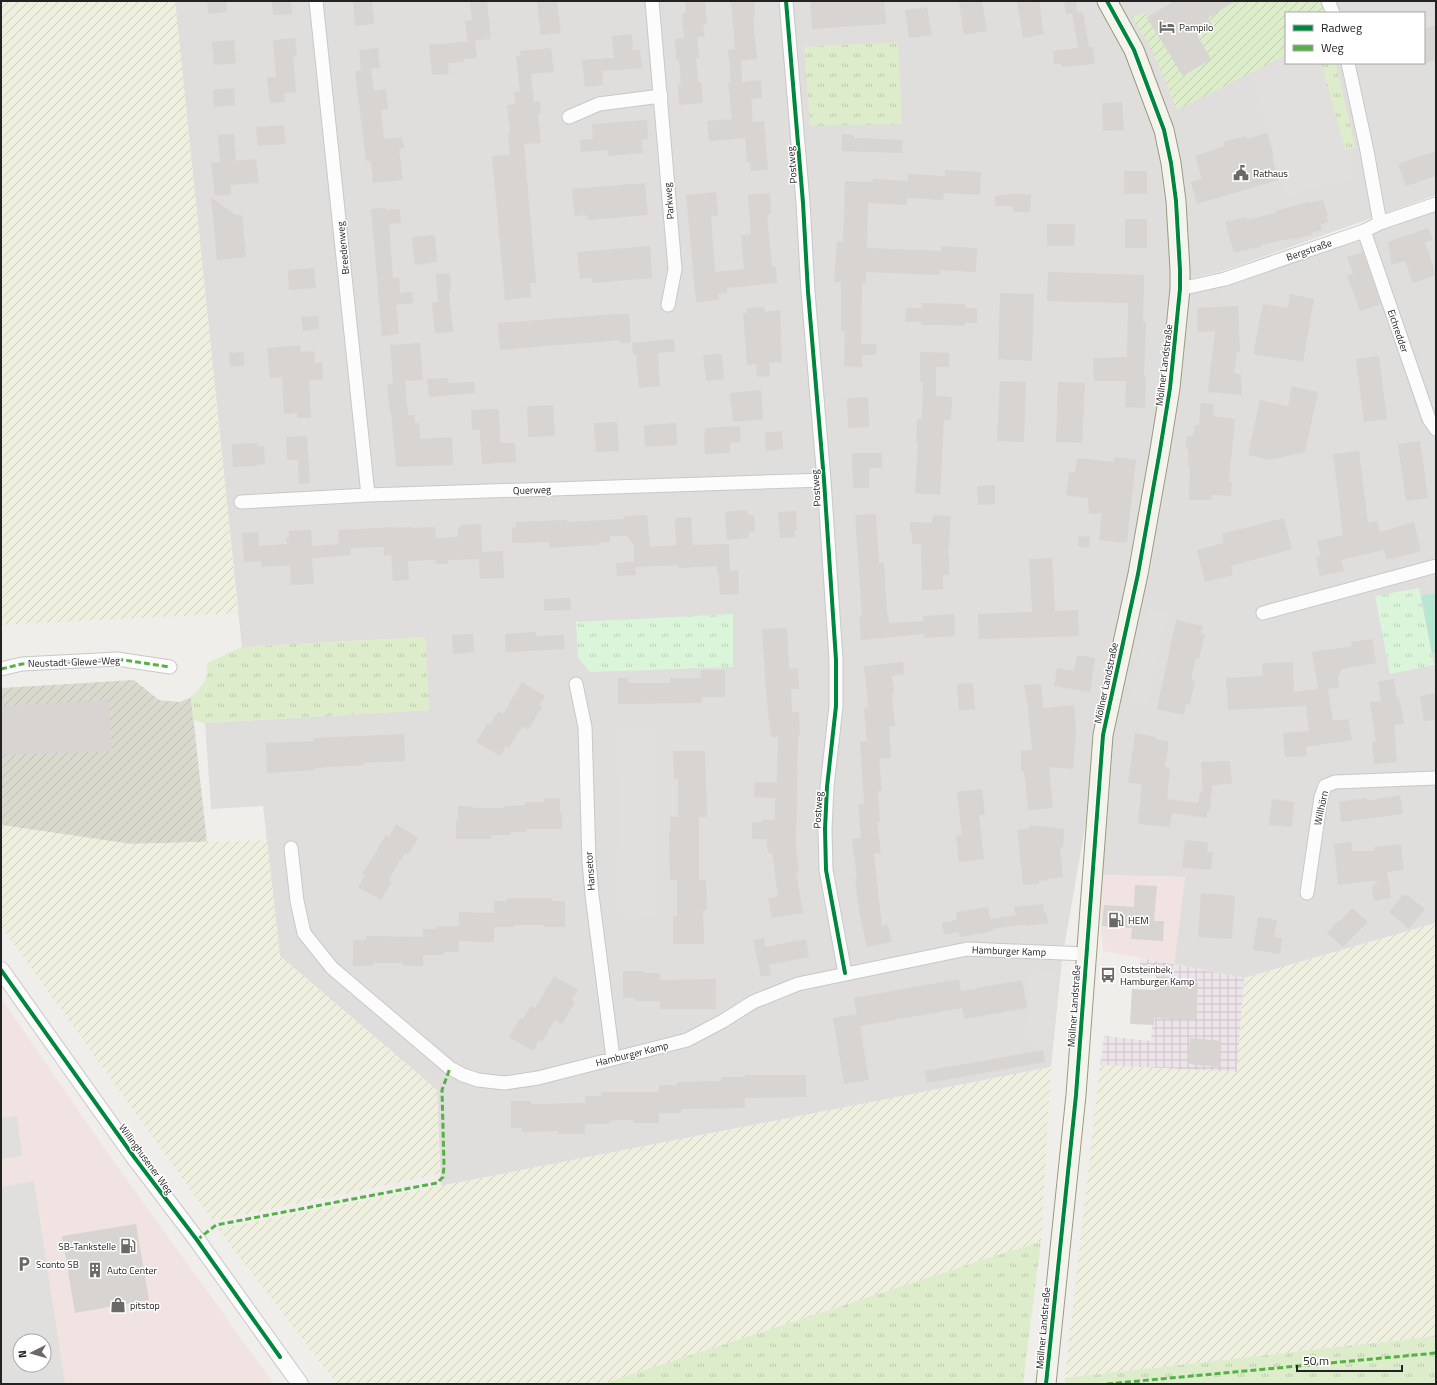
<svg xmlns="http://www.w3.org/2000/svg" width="1437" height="1385" viewBox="0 0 1437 1385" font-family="'Titillium Web',sans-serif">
<defs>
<pattern id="industrial-grid" width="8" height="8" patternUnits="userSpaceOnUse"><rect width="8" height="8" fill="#ede4e9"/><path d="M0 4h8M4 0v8" fill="none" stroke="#cbc3c8"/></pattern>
<pattern id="construction-furrows" width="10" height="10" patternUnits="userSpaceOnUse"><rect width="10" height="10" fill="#d9d9cd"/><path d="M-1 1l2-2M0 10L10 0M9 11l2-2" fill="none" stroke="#babab0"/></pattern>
<pattern id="farmland-furrows" width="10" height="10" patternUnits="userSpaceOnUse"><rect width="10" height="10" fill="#efefdf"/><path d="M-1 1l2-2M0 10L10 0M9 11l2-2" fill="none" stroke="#cdcdbf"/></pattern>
<pattern id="grass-tufts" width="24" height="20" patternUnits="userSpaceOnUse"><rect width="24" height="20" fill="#ddeccb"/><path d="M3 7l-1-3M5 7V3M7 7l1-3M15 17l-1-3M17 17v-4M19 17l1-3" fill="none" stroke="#bdcaae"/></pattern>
<pattern id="park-tufts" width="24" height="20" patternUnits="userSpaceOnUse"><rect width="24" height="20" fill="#daf5da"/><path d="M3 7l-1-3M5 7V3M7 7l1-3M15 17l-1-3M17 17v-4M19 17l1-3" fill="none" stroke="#bbd2bb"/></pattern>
<pattern id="garden-furrows" width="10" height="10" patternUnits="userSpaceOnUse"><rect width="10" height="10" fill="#ddeccb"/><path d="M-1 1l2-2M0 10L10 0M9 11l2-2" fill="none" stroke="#bdcaae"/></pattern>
</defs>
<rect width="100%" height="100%" fill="#f0eeeb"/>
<path fill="#dfdedc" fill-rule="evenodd" d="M175 1H1104L1163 131 1178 291 1062 960 1051 1067 441 1186 437 1090 280 956 263 806 211 809 205 723 429 710 425 637 242 647Z
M1110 1H1436V195L1223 271 1184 280 1180 201ZM1286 13H1424V63H1286Z
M1436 209V923L1244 978 1174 964 1185 877 1099 875 1109 735 1183 293Z"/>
<path fill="#f1e3e1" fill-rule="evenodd" d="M1099 875 1185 877 1174 964 1103 951 1101 930Z
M1 998 112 1159 274 1384H1ZM20 1341H44V1365H20Z"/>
<path fill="url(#industrial-grid)" d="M1141 958 1244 978 1237 1072 1100 1065 1104 1036 1151 1041 1152 1025H1154L1156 976 1139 975Z"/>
<path fill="url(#construction-furrows)" d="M134 680 159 700 180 702 191 697 207 842 130 844 1 825V688Z"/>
<path fill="url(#farmland-furrows)" d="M1 1H175L238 613 1 625Z
M1 825 130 844 267 840 280 956 437 1090 440 1174 213 1221 1 926Z
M1436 923V1336L1065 1378 1100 1065 1237 1072 1244 978Z
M1051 1067 1041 1241 602 1384H337L218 1229Z"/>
<path fill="url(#grass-tufts)" d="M898 42 902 124 810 126 804 47Z
M1323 63H1336L1355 147 1345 150 1321 64Z
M425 637 429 710 205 723 193 720 191 697C202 685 209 681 207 663L242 647Z
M1041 1241 1023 1384H602Z
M1436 1336V1384H1065V1378Z"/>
<path fill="url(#park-tufts)" d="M1419 588 1434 665 1390 674 1375 596Z
M733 614V667L590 672 578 658 576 622Z"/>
<path fill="url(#garden-furrows)" d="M1235 1H1320L1325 13H1286V55L1177 110 1153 52 1132 17 1144 12 1183 76 1211 59 1197 35 1212 25 1208 18Z"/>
<path fill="#b7e6d2" d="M1436 593V652L1432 653 1421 596Z"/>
<path fill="#e0dfde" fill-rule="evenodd" d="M1286 57V63H1321L1353 178 1287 196 1252 74Z
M1149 608 1167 612 1146 706 1129 702Z
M654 726 658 917 622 918 618 727Z
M1058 969 1049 1049 1043 1050 1025 1038 1030 1006 1027 979 1039 970Z
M17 1116 22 1156 1 1159V1118Z
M34 1181 65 1384H1V1187ZM20 1341H44V1365H20Z"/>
<path fill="#d7d4d2" d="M207 1H226L227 12 208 14Z
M272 1H291L292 14 273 15Z
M353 1H372L374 24 355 26Z
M470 1H487L491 39 467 41 465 21 472 20Z
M537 1H557L561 33 541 35Z
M685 1H705L707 24H703L705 36 697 37 699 58H696L698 82H701L703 103 679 105 678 84H681L679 60H676L675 39 684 38 682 13H686Z
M731 1H754L755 17 753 18 757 59 741 61 742 82 761 80 762 98 751 99 753 122 764 121 768 170 751 171 750 162H747L745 138 709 141 707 121 732 119 728 83H731L728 50 735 49Z
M810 1H884L886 24 812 29Z
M974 1H982L987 31 964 35 959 3Z
M1017 1H1039L1044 34 1023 38Z
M1064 1H1076L1077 13 1066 14Z
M1174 1H1235L1208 18 1212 25 1197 35 1211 59 1183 76 1147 18Z
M927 7 932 35 909 38 905 10Z
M1083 12 1089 47H1093L1095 64 1062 67 1061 64H1054L1053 51 1078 48 1072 14Z
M1436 25V60L1424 64V29Z
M632 34 633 50H640L642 68 602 71 603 85 585 87 582 60 614 58 612 36Z
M295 38 297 55 293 56 296 92 284 93 285 102 270 103 267 77H276L273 40Z
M234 40 236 63 214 65 212 42Z
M475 41 477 58 463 59 464 62 448 63 449 74 432 75 429 45Z
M378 48 380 68 361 70 359 50Z
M551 48 554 72 531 74 534 102 540 101 541 113 538 114 541 143 524 144 536 283H530L531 297 505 300 492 156 510 155 508 134 510 133 507 105 515 104 514 92H520L516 56 521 55 520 51Z
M371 69 374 91 386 89 388 109 381 110 384 139 402 137 404 148 399 149 403 180 373 183 371 161H366L355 71Z
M234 88 235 105 214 107 213 90Z
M1122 102 1124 130 1103 131 1102 103Z
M647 120 648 139 641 140 643 153 608 156 607 150 581 152 580 140 593 139 592 124Z
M284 125 286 144 258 146 256 127Z
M1267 133 1274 156 1272 157 1278 180 1197 204 1191 182 1202 179 1195 156 1224 146 1223 142 1246 136 1247 139Z
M234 134 236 161 256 159 259 183 230 185 231 194 215 196 211 163 220 162 218 135Z
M842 134 854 135V138L903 140 902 153 842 151Z
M1436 151V176L1406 186 1398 164Z
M945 170 981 172 980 195 944 193 943 200 907 198V205L868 203 867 248 941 251V246L977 248 976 272 940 270V275L866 272V283H862L861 344H877L876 355H862V367L844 366 845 331H841V282H834L837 241 843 242 845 181 873 182V179L908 181V174L945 176Z
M1124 171H1147V194H1124Z
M645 183 648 215 588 220 587 215 575 216 572 189Z
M716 192 718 216 711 217 715 272 744 269 741 235 751 234 748 195 770 193 771 214H767L772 267H776L777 283 727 288V293L718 294 719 300 696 302 686 195Z
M1014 194 1031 195 1030 212H1013V206H995V196Z
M211 197 236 215H242L246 257 217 260Z
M1323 200 1328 216H1326L1328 222 1320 225 1322 230 1313 232 1312 235 1294 239 1292 238 1261 245V247L1248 249V250L1234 253 1225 222 1247 217V220L1276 213 1275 211 1308 202 1309 203Z
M386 208V210L400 209 401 223 389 224 393 278 399 277 400 293 412 292 413 303 396 305 399 334 382 336 371 209Z
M1125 219H1147V248H1125Z
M1047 224H1075L1074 246H1047Z
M1428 228 1433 240 1425 242 1436 275 1413 283 1405 261 1392 265 1388 242Z
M435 235 437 262 415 265 412 237Z
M650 246 652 278 592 283V278L580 279 577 252Z
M1363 252 1381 304 1360 311 1347 276 1353 273 1347 257Z
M314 268 316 288 289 290 288 270Z
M1048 272 1144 275 1143 322H1146L1144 377H1146L1145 408 1125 407 1126 381H1094L1093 358 1127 357 1128 303 1047 301Z
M450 273 451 290H449L453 332 435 333 432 303 438 302 436 274Z
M1000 293 1034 294 1032 361 998 359Z
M1290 294 1314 299 1303 362 1253 354 1263 304 1288 308Z
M922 303 965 304V308H977V323H965V326L944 325H921V322H905L906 308H922Z
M1238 306 1240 352H1237L1234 373 1241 374 1242 395 1208 392 1215 331 1198 332 1197 308Z
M764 307 765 312 780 310 782 362 769 363 770 376 757 377 756 364 747 365 743 313H747V308Z
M617 314H629L631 342 620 343V340L500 350 498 323Z
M318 316 319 329 303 331 301 317Z
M674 339 675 351 658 353 660 386 639 388 636 355H633L632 343Z
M420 343 423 380 405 381 408 415H414L415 423H419L420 439 452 437 453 465 396 467 391 412H390L387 384 393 383 390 345Z
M300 345 301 352 314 351 315 363 322 362 323 379 309 381 311 418H297V413L284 414 282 377 270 378 267 348Z
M244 352V366L230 367 229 353Z
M920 352 949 353V367H936V396L952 397 951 420H944L940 495 915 493 918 443H916L917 419H922L923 382H920Z
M722 354 724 379 706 381 703 355Z
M1379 356 1387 419 1364 422 1356 359Z
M448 378V383L474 382 475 393 429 397 427 379Z
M1000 381 1026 382 1024 442 997 441Z
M1058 382 1085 383 1082 443 1056 442Z
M1292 386 1318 392 1305 452 1270 460 1248 455 1260 400 1288 406Z
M761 390 763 419 733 422 730 393Z
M868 397 869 427 848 428 847 398Z
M1201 403 1214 404 1213 416 1235 419 1229 482 1232 483 1231 496 1212 495V500H1189L1190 466H1188V449L1185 448 1187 436H1193L1195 425H1199Z
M553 405 555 436 528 437 527 406Z
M499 409 500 443H515L516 462 482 464 480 430H472L471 410Z
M617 422 619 451 596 452 594 423Z
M676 423 677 445 645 447 644 425Z
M740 426 741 442 730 443V453L705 454 704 435H705V428Z
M782 431 783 449 766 451 765 433Z
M307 436 310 483 299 484 298 460H287L286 437Z
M1420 441 1428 498 1406 501 1398 444Z
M257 443V446H264L265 464 256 465V466L233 467 232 444Z
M1359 451 1368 523 1377 521 1380 532 1414 522 1421 551 1387 560 1384 550 1341 560 1344 571 1320 576 1316 557 1321 556 1317 541 1343 535 1333 454Z
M852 453H882V468H869V488H853Z
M1115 457 1136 460 1127 543 1099 540 1102 513 1089 514 1088 498 1066 495 1069 472 1075 473 1077 458 1114 462Z
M995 485V504L978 505 977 486Z
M747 510 748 515H754L755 531 749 532V538L727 540 725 512Z
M796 511 797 530H794L795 537 780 538 778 512Z
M876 514 879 563H884L887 614H888L889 623 923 621V616L954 614 955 636 925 638 924 634 861 640 859 617 862 616 855 515Z
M647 515 650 547 676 545 675 518 691 517 693 545 729 544 730 571 738 570 739 594 720 595 719 574H717V566L678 568V565L635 567 636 575 617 576 616 563 634 562V545L627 536H610V542L598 543V545L577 546 549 548V542L512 543V528L516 527V522L567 520V522L624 519V516Z
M933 515 951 516 948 554H949V575H943V589L922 590 921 544H912V533H910V522L932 523Z
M1284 518 1292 549 1231 566 1233 575 1205 582 1197 550 1224 543 1222 534Z
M481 524 482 552 503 551 504 578 480 579 479 559 448 560V564H436V560L408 561 409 580 393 581 391 555 384 556V547H379L350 548 351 555 312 558 314 584 291 585 290 565 262 567 261 561 244 562 242 533 258 532 259 546 287 544 286 538H289V531L311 530 312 546 339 544 338 530 394 527 395 528 412 527V528L435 527 436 538 458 537V527H461V525Z
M1079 536 1090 537 1089 548 1077 546Z
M1052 558 1055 611 1078 610 1079 636 979 639 978 614 1032 612 1029 559Z
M570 598 571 610 544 611V599Z
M1176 620 1203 626 1201 634H1205L1199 659 1196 658 1191 680 1195 681 1190 705 1186 704 1184 715 1157 709Z
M787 628 789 669 798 668 799 689H791L792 712H799L800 735H798L796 846 799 872 796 873 803 913 772 918 768 898 778 896 772 853H768L766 839H752V822H762V820H775V798L754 797 755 782H777L778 737H771L767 703 762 629Z
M536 632V636L564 635 565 649 506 652 505 634Z
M473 634 474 652 453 654 452 635Z
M1372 639 1376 663 1342 669 1338 677 1339 687 1328 689 1333 721 1348 719 1352 740 1306 747 1307 756 1285 757 1283 733 1309 731 1306 706 1228 710 1226 678 1263 676 1262 663 1293 662 1294 692 1318 689 1312 652 1352 646 1351 642Z
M1077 655 1095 658 1090 692 1054 686 1057 668 1074 671Z
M903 662 904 674 892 676 894 693H892L895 726H889L891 758 879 759 882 790 878 791 880 822H877L881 853 874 854 882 926 888 924 892 942 867 947 859 912 855 878H857L852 839 861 838 858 805 864 804 860 742 867 741 864 708 868 707 864 666Z
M701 670H725V697H702V703L618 704V678H628V683H670V678H701Z
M1394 679 1397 698H1399L1404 724 1394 725 1397 762 1374 764 1372 742H1376L1370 702 1381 701 1378 682Z
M522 682 545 696 539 706 542 707 528 730 522 726 509 748 506 746 500 756 476 742 488 723 490 725 498 711 503 714Z
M973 683 975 709 959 710 957 684Z
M1041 684 1043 708 1074 705 1076 730 1073 769 1049 767 1053 808 1028 810 1024 771H1021V751L1032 750 1027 698H1026L1024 685Z
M1436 693V720L1424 721 1420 696Z
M108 700 112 751 1 755V706Z
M1135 733 1156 737V739L1169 742 1165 767H1170L1167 799 1198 803 1200 792H1203L1201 762 1230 761 1232 784 1212 785 1210 811H1207V818L1172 813 1170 827 1138 824 1142 784 1128 783Z
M404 734 405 761 363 763 364 765 315 768V770L267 773 266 743 314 741V738Z
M673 751H705L707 817H699V880H706L707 910H703L704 944H673V916H677V880H670L669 830H671L670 817H678V779H674Z
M982 789 985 815H979L984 859 959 862 956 836 962 835 957 792Z
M1400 795 1403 814 1341 822 1339 802 1366 798 1367 801Z
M544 798H560V812L562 813V829H526V832H511V835H491V839H456V820H458V806H473V808H504V806L526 805 525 802H544Z
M1272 799 1294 802 1292 827 1269 825Z
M396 824 418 838 408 855 405 853 396 867 389 880 392 882 381 900 358 887 365 875 362 874 386 835 389 837Z
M1030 825 1064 829 1063 848H1060L1063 877 1047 879 1048 880 1039 881V884L1023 885 1017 830 1030 828Z
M1185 840 1208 842 1207 852 1213 853 1211 870 1182 867Z
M1351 842 1352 851H1374V847L1401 844 1404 870 1387 872 1391 898 1374 901 1372 887 1378 880 1338 885 1334 844Z
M1135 885 1157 886 1154 921H1164L1163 941 1131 939 1132 928 1102 926 1104 905 1134 907Z
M1201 893 1235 896 1232 939 1198 937Z
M1403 895H1407L1425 909 1409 929 1389 912Z
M507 898H552V901H565V927H544V925H514V927H494V942L459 941 458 952H444V955H423V966H403V963H373V966H353V940H366V936L423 937V929H437V926H459V912L494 913V901H507Z
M1043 904 1044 913 1046 912 1048 923 1027 926 1026 924 992 929 993 931 960 937 959 932 944 935 942 923 957 920 956 912 988 907 990 919 1016 915 1014 907Z
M1352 908 1368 922 1343 947 1327 933 1339 920 1340 921Z
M1258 917 1277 920 1274 937 1282 938 1280 954 1253 950Z
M764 938 765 947 806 939 809 957 769 965 771 975 761 977 753 940Z
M623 971H644L645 973H660V980L716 979V1009H660V1001H635V998H623Z
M554 976 578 990 572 1000 575 1002 562 1024 555 1020 542 1042 539 1040 533 1051 509 1037 520 1018 523 1019 531 1006 535 1008Z
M1156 976 1174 977V981L1198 983 1196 1020 1154 1018V1025L1130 1024 1132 989 1156 990Z
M959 979 961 991 1022 980 1027 1008 965 1019 962 1008 860 1026 869 1080 844 1084 833 1018 857 1014 854 998Z
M1190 1038 1221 1041 1219 1067 1188 1064Z
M1043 1050 1045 1062 927 1083 925 1071Z
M745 1075H806V1097L745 1098V1108L681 1109V1113H659V1123H633V1120H621L610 1121V1124H585V1134H558V1131L522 1132V1128H511V1101H531V1104L585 1103V1096H601V1092H659V1085H677V1082L721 1081V1077H745Z
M136 1224 149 1300 75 1313 62 1236Z"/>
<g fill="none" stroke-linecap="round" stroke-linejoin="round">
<defs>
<path id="minor" d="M316 1 368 495
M652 1 675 269 668 305
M786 1 803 203 808 292 824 480 836 660V706L827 787 825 829 826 870 845 973
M1328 1 1333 13
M1348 63 1367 151 1380 223
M569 117 599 104 661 96
M1364 231 1429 419 1436 429
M1180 289 1225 279 1364 231 1380 223 1436 204
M241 502 368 495 824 480
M1263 613 1436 566
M1 669 22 664 117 659 170 667
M576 684 585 727 589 861 592 895 613 1058
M291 848 297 901 304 933 332 968 437 1057 450 1068 463 1075 478 1080 505 1083 538 1078 687 1040 723 1021 753 1002 798 984 967 949 1086 954
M1307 893 1321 797 1325 786 1335 782 1436 778"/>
<path id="tertiary" d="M1 970 134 1157 197 1240 300 1384"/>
<path id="secondary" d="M1046 1384 1076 1095 1103 735 1138 574 1160 450 1170 388 1180 289V270L1176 201 1171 163 1164 130 1134 50 1107 1"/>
</defs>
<use href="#minor" stroke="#c9c8c7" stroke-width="15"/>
<use href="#tertiary" stroke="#c9c8c7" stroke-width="18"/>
<use href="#secondary" stroke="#999a82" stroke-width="21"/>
<use href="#minor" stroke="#fdfcfc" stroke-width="13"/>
<use href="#tertiary" stroke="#fdfcfc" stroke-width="16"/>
<use href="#secondary" stroke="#f4f4ed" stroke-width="19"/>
<path stroke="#55b145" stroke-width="3" stroke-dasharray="6 3" stroke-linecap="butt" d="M1 669 22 664 117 659 170 667
M197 1240 216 1225 437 1183 443 1177 444 1166 442 1090 450 1068
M1107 1384 1436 1353"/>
<defs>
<path id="cycleway" d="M786 1 803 203 808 292 824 480 836 660V706L827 787 825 829 826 870 845 973
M1 970 134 1157 197 1240 280 1357
M1046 1384 1076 1095 1103 735 1138 574 1160 450 1170 388 1180 289V270L1176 201 1171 163 1164 130 1134 50 1107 1"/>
</defs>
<use href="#cycleway" stroke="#fff" stroke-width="6"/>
<use href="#cycleway" stroke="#00873e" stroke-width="4"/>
</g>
<defs>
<symbol id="hotel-bare" viewBox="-9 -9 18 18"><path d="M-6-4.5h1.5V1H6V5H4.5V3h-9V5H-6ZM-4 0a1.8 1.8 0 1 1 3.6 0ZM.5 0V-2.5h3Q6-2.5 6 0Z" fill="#6a6968" stroke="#fff" stroke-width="2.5" paint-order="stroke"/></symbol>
<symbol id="civic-bare" viewBox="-9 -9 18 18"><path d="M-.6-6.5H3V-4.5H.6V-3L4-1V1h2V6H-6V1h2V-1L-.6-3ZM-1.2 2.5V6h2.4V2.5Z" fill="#6a6968" stroke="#fff" stroke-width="2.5" paint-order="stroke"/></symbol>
<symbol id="fuel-bare" viewBox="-9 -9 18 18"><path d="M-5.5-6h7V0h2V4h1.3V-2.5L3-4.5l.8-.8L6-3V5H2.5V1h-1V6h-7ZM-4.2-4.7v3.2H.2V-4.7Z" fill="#6a6968" stroke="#fff" stroke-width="2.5" paint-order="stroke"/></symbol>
<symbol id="bus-bare" viewBox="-9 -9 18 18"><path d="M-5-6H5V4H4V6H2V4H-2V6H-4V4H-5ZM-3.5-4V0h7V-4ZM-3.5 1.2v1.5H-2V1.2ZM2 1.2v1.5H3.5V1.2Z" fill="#6a6968" stroke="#fff" stroke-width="2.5" paint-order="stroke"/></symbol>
<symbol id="parking-bare" viewBox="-9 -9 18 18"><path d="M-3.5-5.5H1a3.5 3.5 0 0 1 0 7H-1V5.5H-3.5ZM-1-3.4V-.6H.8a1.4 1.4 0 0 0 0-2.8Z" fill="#6a6968" stroke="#fff" stroke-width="2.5" paint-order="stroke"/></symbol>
<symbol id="building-bare" viewBox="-9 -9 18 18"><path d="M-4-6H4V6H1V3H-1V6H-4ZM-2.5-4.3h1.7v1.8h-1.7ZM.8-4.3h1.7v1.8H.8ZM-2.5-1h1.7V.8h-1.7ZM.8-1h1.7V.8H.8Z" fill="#6a6968" stroke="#fff" stroke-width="2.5" paint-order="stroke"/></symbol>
<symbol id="shop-bare" viewBox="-9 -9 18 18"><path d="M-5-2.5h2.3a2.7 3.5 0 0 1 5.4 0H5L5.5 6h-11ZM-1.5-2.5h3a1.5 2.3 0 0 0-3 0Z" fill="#6a6968" stroke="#fff" stroke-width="2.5" paint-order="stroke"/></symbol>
</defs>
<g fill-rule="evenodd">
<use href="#hotel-bare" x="1156" y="16" width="22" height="22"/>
<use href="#civic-bare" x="1230" y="162" width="22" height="22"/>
<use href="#fuel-bare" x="1105" y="909" width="22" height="22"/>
<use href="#bus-bare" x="1097" y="964" width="22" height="22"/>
<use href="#fuel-bare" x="117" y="1235" width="22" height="22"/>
<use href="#parking-bare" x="13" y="1253" width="22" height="22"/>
<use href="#building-bare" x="84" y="1259" width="22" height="22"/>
<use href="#shop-bare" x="107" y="1294" width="22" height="22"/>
</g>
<g text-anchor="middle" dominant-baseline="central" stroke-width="3" stroke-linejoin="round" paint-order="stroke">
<g font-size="10" fill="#222" stroke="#fff" text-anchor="start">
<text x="1179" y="27">Pampilo</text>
<text x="1253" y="173">Rathaus</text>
<text x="1128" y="920">HEM</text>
<text x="1120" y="969">Oststeinbek,<tspan x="1120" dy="12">Hamburger Kamp</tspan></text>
<text x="116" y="1246" text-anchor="end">SB-Tankstelle</text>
<text x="36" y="1264">Sconto SB</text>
<text x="107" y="1270">Auto Center</text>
<text x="130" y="1305">pitstop</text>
</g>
<g font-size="10" fill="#222" stroke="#fff">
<text transform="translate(792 165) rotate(-95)">Postweg</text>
<text transform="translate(669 201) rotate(-95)">Parkweg</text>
<text transform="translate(343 248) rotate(-96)">Breedenweg</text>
<text transform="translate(1309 250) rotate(-19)">Bergstraße</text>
<text transform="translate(1398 331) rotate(71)">Eichredder</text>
<text transform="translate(1164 365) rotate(-83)">Möllner Landstraße</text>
<text transform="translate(816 488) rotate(-94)">Postweg</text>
<text transform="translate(532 490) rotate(-2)">Querweg</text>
<text transform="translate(74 662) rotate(-2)">Neustadt-Glewe-Weg</text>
<text transform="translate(1106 683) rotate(-78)">Möllner Landstraße</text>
<text transform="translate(1321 808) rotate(-78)">Willhörn</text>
<text transform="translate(818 810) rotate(-87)">Postweg</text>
<text transform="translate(590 871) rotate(-94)">Hansetor</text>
<text transform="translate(1009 951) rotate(2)">Hamburger Kamp</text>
<text transform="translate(1074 1006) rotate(-86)">Möllner Landstraße</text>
<text transform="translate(632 1054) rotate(-14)">Hamburger Kamp</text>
<text transform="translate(146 1159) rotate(54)">Willinghusener Weg</text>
<text transform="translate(1043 1328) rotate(-85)">Möllner Landstraße</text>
</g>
</g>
<rect width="1437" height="1385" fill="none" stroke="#222222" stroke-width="4"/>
<rect x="1285" y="12" width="140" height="52" fill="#ffffff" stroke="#a7a7a7"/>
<rect x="1293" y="25" width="20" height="6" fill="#00873e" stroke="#a7a7a7"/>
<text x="1321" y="32" font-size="12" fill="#222222">Radweg</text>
<rect x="1293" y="45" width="20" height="6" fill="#55b145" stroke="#a7a7a7"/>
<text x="1321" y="52" font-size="12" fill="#222222">Weg</text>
<g transform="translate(32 1353) rotate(264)"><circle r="19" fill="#ffffff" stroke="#a7a7a7"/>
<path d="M0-3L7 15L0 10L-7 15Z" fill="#6a6968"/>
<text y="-6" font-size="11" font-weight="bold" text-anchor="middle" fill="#222222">N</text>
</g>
<path d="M1297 1365v6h105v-6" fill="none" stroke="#222222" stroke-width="2"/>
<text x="1303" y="1365" font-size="12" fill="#222222" stroke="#ffffff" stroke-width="3" paint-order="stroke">50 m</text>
</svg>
